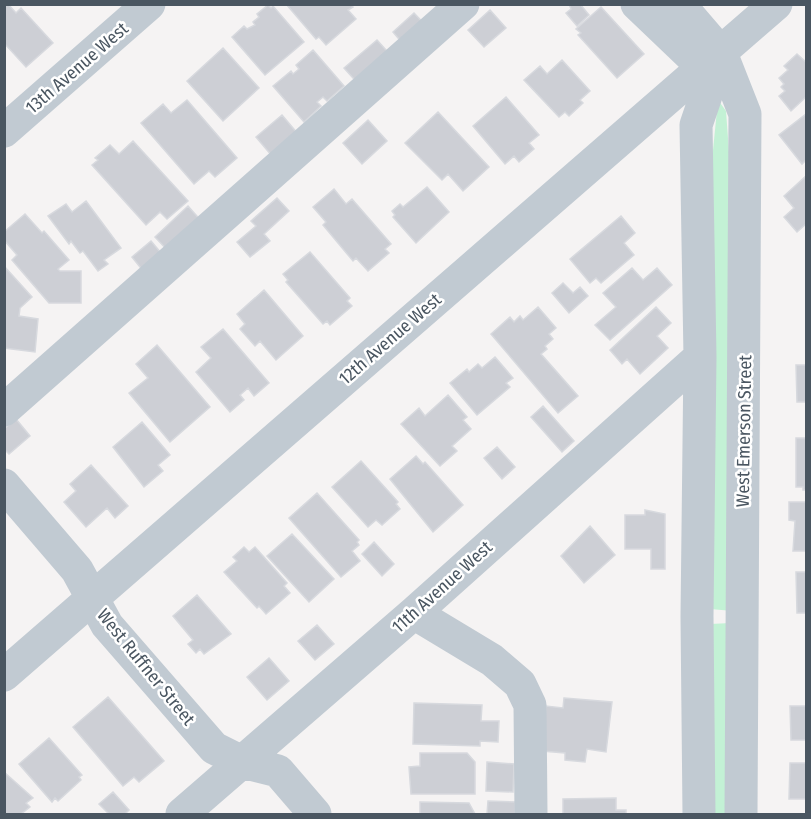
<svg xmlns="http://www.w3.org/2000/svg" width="811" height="819" viewBox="0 0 811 819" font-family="'Fira Sans Condensed',sans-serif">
<rect width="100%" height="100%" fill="#f5f3f3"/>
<path fill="#c3f1d5" d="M718 100 726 111 736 247 733 611 710 609 713 150Z
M731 623V814H711L710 624Z"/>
<path fill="#cdcfd5" stroke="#d7d9de" stroke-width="1.5" d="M8 4 16 13 21 8 53 43 26 67 4 43V6Z
M286 4H351L353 7 348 10 356 19 326 45 319 37 316 39Z
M580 4 589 15 577 26 566 13 571 9 569 4Z
M268 5 271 8 273 6 304 42 265 75 232 37 244 26 247 29 255 25 253 22 259 17 257 14Z
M601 7 644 54 617 78 578 35 581 33 576 29Z
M490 10 506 28 484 47 468 30Z
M414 13 431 31 409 51 393 32Z
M377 40 395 60 362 88 344 68Z
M223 48 259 88 223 121 187 81Z
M313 50 344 86 327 101 323 97 317 102 321 106 304 122 273 86 291 71 293 74 299 69 296 65Z
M797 54 806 62V97L791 111 779 96 785 91 781 87 784 84 779 78 788 70 784 66Z
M562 60 590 91 580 100 583 103 569 116 565 112 559 117 524 80 540 66 547 74Z
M506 97 539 135 529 143 534 149 519 162 514 156 505 164 473 126Z
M187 100 237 158 215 177 209 171 194 184 141 123 163 104 171 113Z
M438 112 489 167 463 191 448 174 442 180 405 143Z
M806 114V160L802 164 779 135Z
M282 115 298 134 272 156 256 137Z
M368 120 387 141 362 164 343 143Z
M133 141 188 201 167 219 160 212 146 225 92 165 98 160 95 158 110 145 119 154Z
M806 176V224L797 232 784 217 794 208 784 196Z
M427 187 449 212 416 243 393 217 395 215 392 211 400 204 403 207Z
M334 189 346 204 352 199 391 244 385 249 389 253 368 271 356 258 353 261 323 225 326 222 313 207Z
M277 198 289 211 264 234 270 241 250 257 237 242 256 226 251 221Z
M86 201 121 248 104 260 108 264 98 271 83 251 80 253 71 241 69 244 48 216 66 204 72 212Z
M188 206 203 223 170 253 155 237Z
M25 214 42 233 44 231 69 260 58 269 60 271H81V303H49L12 260 17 255 4 240V232Z
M621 216 635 233 624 243 634 255 601 283 596 278 590 283 570 259Z
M151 241 167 260 148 277 132 257Z
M310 252 350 298 347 301 352 306 330 325 327 321 323 324 286 282 288 280 283 274Z
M4 266 32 297 20 308 19 316 38 319 35 352 4 348Z
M632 268 643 280 657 268 672 285 610 340 595 325 616 307 603 293Z
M563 283 573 293 580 287 588 296 569 313 552 293Z
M264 290 303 336 276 360 260 341 255 346 240 329 245 324 237 314Z
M538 307 556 328 549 334 553 339 545 346 547 349 541 354 578 396 558 413 491 334 510 317 514 322 520 316 523 320Z
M656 307 671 323 657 336 668 348 640 374 627 359 622 364 610 350Z
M223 329 269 383 254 396 248 388 240 395 244 400 230 412 196 372 211 358 201 347Z
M157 345 210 407 170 442 129 393 148 378 136 364Z
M495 357 513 378 506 383 510 387 477 415 450 383 467 369 469 372 478 364 482 368Z
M796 365H806V412V402H797Z
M448 395 467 417 463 420 471 429 452 446 457 451 440 466 401 424 419 408 425 416Z
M543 406 574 441 562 452 531 417Z
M16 419 30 436 9 454 4 449V429Z
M142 422 170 455 158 465 163 471 144 487 113 447Z
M796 438H806V490H803V487H796Z
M497 447 515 467 502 479 484 458Z
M416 456 423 464 425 462 463 505 433 532 390 479Z
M361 461 398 502 396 504 400 509 382 525 376 520 368 527 332 487Z
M91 465 128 506 115 518 107 508 86 527 64 502 76 491 70 484Z
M317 493 359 540 357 542 359 545 352 551 360 561 341 577 289 518Z
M789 502H806V551H793L795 521 789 520Z
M645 510 665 514V569H651V549H625V515H645Z
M590 526 615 555 584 583 561 556Z
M292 534 334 579 309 602 267 556Z
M374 542 394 564 382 576 362 554Z
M244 547 249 552 255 547 287 583 284 586 290 593 266 614 259 606 257 608 224 572 237 561 233 557Z
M796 572H806V613H797Z
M197 595 231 634 204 654 200 649 196 653 188 644 193 640 173 616Z
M317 625 334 644 315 660 298 641Z
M269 658 289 681 267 700 247 677Z
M108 697 164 761 139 782 134 777 123 786 73 727Z
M564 698 612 702 606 752 587 749 585 762 565 760V753L542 751 546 706 563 708Z
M414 703 482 705 481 721H499L498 742 480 741V746L413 744Z
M790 706H806V740H791Z
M49 738 82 775 79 777 81 780 58 801 55 798 52 802 19 764Z
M420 753H467L475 762V794H411L409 767 420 766Z
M487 762 514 764 513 792 486 791Z
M790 763H806V799H789Z
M4 772 33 798 26 803 30 807 21 814H4Z
M113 792 129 810 125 814H109L99 804Z
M616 798V810H626V814H563V799Z
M488 801 515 802V814H487Z
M420 802 469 803 475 814H420Z"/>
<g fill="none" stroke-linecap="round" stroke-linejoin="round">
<path stroke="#c1cad2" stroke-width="33" d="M637 4 704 68
M679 4 721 53 745 114 741 814
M4 131 149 4
M4 410 463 4
M4 485 77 570 107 625 214 748 242 762 278 771 315 814
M414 613 492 660 520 684 530 705 531 814
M4 675 776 4
M182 814 414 613 700 357
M699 814 697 616 700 357 696 125 720 54"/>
</g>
<g text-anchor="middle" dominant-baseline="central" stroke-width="5" stroke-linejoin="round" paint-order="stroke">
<g font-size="18" fill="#4a5661" stroke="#fff">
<text transform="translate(77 68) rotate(-41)">13th Avenue West</text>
<text transform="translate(390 339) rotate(-41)">12th Avenue West</text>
<text transform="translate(744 431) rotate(-89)">West Emerson Street</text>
<text transform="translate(442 587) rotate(-42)">11th Avenue West</text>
<text transform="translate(146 667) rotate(51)">West Ruffner Street</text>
</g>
</g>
<rect width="811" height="819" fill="none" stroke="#4a5661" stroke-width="12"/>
</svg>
